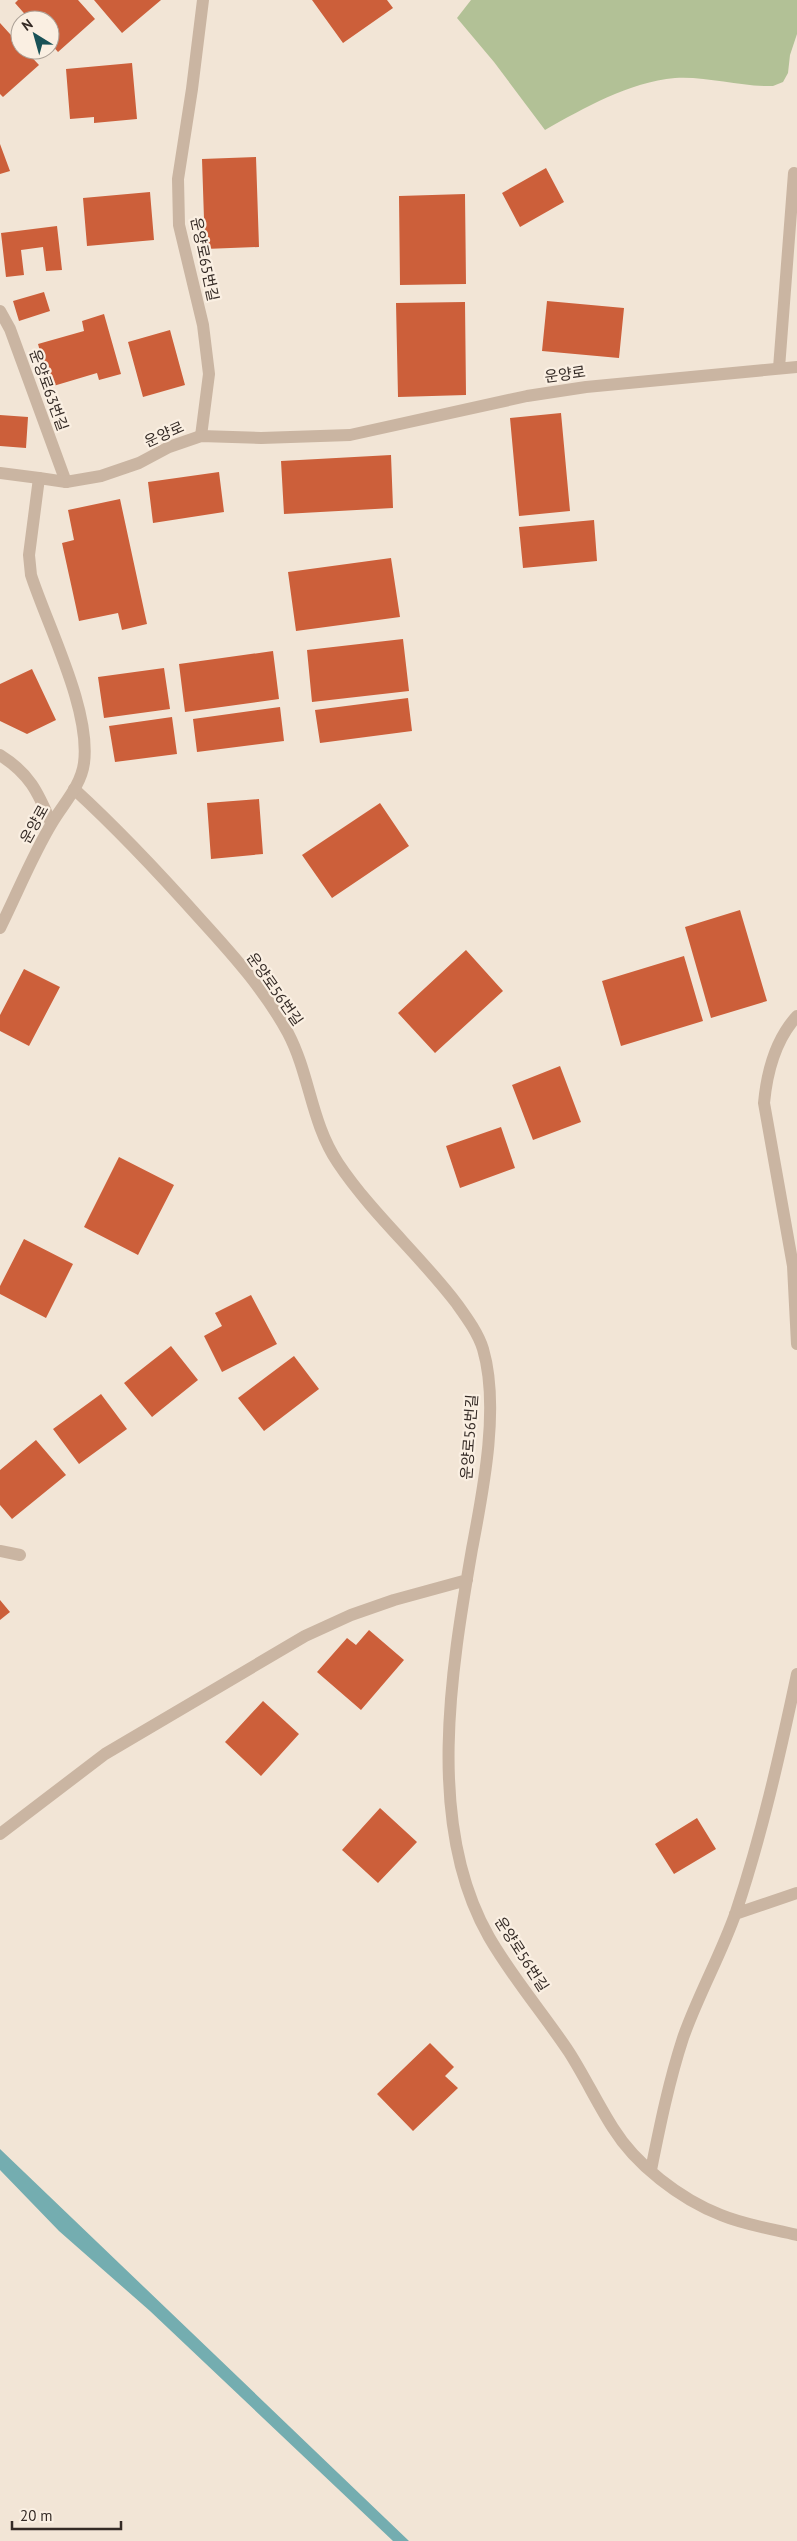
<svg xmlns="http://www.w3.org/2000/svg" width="797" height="2541" viewBox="0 0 797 2541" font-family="'PT Sans','Noto Sans KR',sans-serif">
<rect width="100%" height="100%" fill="#f2e5d6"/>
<path fill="#b2c196" d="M471 0H797V34L790 55 788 73 783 82 773 86C741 87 707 76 675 78 629 82 584 108 545 130L494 62 457 18Z"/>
<path fill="#74adb0" d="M0 2149 409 2541H393L150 2311 59 2231 0 2170Z"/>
<path fill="#cc5f3a" d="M18 0H78L95 19 58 52 50 43V20H30L15 3Z
M94 0H161L122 33Z
M312 0H387L393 8 343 43Z
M0 23 20 45V50H25L39 65 3 97 0 94Z
M132 63 137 119 94 123V117L70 119 66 69Z
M0 144 10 171 0 174Z
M256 157 259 247 205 249 202 159Z
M546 168 564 202 520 227 502 193Z
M150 192 154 240 87 246 83 198Z
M465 194 466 284 400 285 399 196Z
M57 226 62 270 46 271 43 247 21 250 24 275 6 277 1 233Z
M44 292 50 311 19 321 13 301Z
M547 301 624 308 619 358 542 351Z
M465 302 466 395 398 397 396 303Z
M104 314 121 374 99 380 97 373 50 387 38 344 84 331 82 321Z
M170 330 185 385 143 397 128 342Z
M561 413 570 511 519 516 510 418Z
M0 415 28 417 26 448 0 446Z
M391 455 393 508 284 514 281 461Z
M219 472 224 512 153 523 148 482Z
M120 499 147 624 122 630 118 613 79 621 62 543 74 540 68 510Z
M594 520 597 561 523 568 519 527Z
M391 558 400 617 296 631 288 572Z
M403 639 409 691 312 702 307 650Z
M273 651 279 699 185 712 179 664Z
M164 668 170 709 104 718 98 677Z
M32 669 56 720 27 734 0 721V684Z
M408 698 412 731 320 743 315 710Z
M280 707 284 741 197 752 193 719Z
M172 717 177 754 115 762 109 726Z
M259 799 263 854 211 859 207 803Z
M380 803 409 846 332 898 302 855Z
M740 910 767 1001 711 1018 685 927Z
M466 950 503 991 435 1053 398 1013Z
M684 956 703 1021 621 1046 602 981Z
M24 969 60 987 29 1046 0 1031V1015Z
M560 1066 581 1122 533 1140 512 1085Z
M501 1127 515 1168 460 1188 446 1146Z
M119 1157 174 1185 138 1255 84 1227Z
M24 1239 73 1264 46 1318 0 1294V1286Z
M251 1295 277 1344 222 1372 204 1336 222 1326 215 1313Z
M171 1346 198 1380 152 1417 124 1383Z
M294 1356 319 1389 264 1431 238 1398Z
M101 1394 127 1429 79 1464 53 1429Z
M36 1440 66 1475 12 1519 0 1505V1470Z
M0 1600 10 1612 0 1620Z
M369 1630 404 1660 361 1710 317 1672 347 1638 356 1645Z
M263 1701 299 1734 261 1776 225 1742Z
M380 1808 417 1842 378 1883 342 1850Z
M697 1818 716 1849 674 1874 655 1844Z
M430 2043 454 2067 445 2076 458 2088 413 2131 377 2094Z"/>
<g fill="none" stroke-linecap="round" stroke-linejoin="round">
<path stroke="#cab5a2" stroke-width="12" d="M0 311 10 329 66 482
M779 368 794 173
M201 436 209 374 203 325 179 225 178 179 192 89 203 0
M0 473 39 478
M0 755C29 773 38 792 51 823
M74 789C120 831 161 875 202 921 233 955 266 992 288 1033 310 1075 311 1123 338 1163 372 1214 420 1255 457 1304 467 1318 478 1333 483 1349 500 1407 483 1491 472 1549 451 1670 425 1825 489 1937 512 1977 543 2013 569 2052 585 2077 597 2103 613 2128 636 2165 680 2199 721 2215 745 2225 772 2229 797 2235
M797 1016C775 1040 767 1071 764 1103L793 1266 797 1344
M0 1551 20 1555
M0 1834 105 1754 305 1636 351 1615 394 1600 467 1580
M735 1914 797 1893
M651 2170C660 2125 669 2081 683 2038 698 1995 721 1955 736 1912 762 1834 780 1754 797 1674"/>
<path stroke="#cab5a2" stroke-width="12" d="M0 928C17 894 32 856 52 823 63 804 81 786 84 763 91 710 48 627 31 575L29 555 39 478 66 482 101 476 139 463 169 447 201 436 261 438 350 435 527 396 586 387 797 367"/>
</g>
<g text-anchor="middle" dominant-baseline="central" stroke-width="4.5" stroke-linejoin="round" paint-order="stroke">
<g font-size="15" fill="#342a25" stroke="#faefe2">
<text transform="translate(205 259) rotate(78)">운양로65번길</text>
<text transform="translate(565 374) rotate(-8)">운양로</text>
<text transform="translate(49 390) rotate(70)">운양로63번길</text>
<text transform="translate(164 434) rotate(-24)">운양로</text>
<text transform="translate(34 824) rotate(-61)">운양로</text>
<text transform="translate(275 989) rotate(55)">운양로56번길</text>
<text transform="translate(469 1437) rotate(-86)">운양로56번길</text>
<text transform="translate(522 1954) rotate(57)">운양로56번길</text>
</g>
</g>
<g transform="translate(35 35) rotate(323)"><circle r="24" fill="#faefe2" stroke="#aba096"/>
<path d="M0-4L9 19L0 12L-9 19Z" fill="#195257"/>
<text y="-8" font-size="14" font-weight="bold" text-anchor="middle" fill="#342a25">N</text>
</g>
<path d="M12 2521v8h109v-8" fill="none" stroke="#342a25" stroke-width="2.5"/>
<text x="20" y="2521" font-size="15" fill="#342a25" stroke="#faefe2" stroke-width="4" paint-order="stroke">20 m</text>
</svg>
